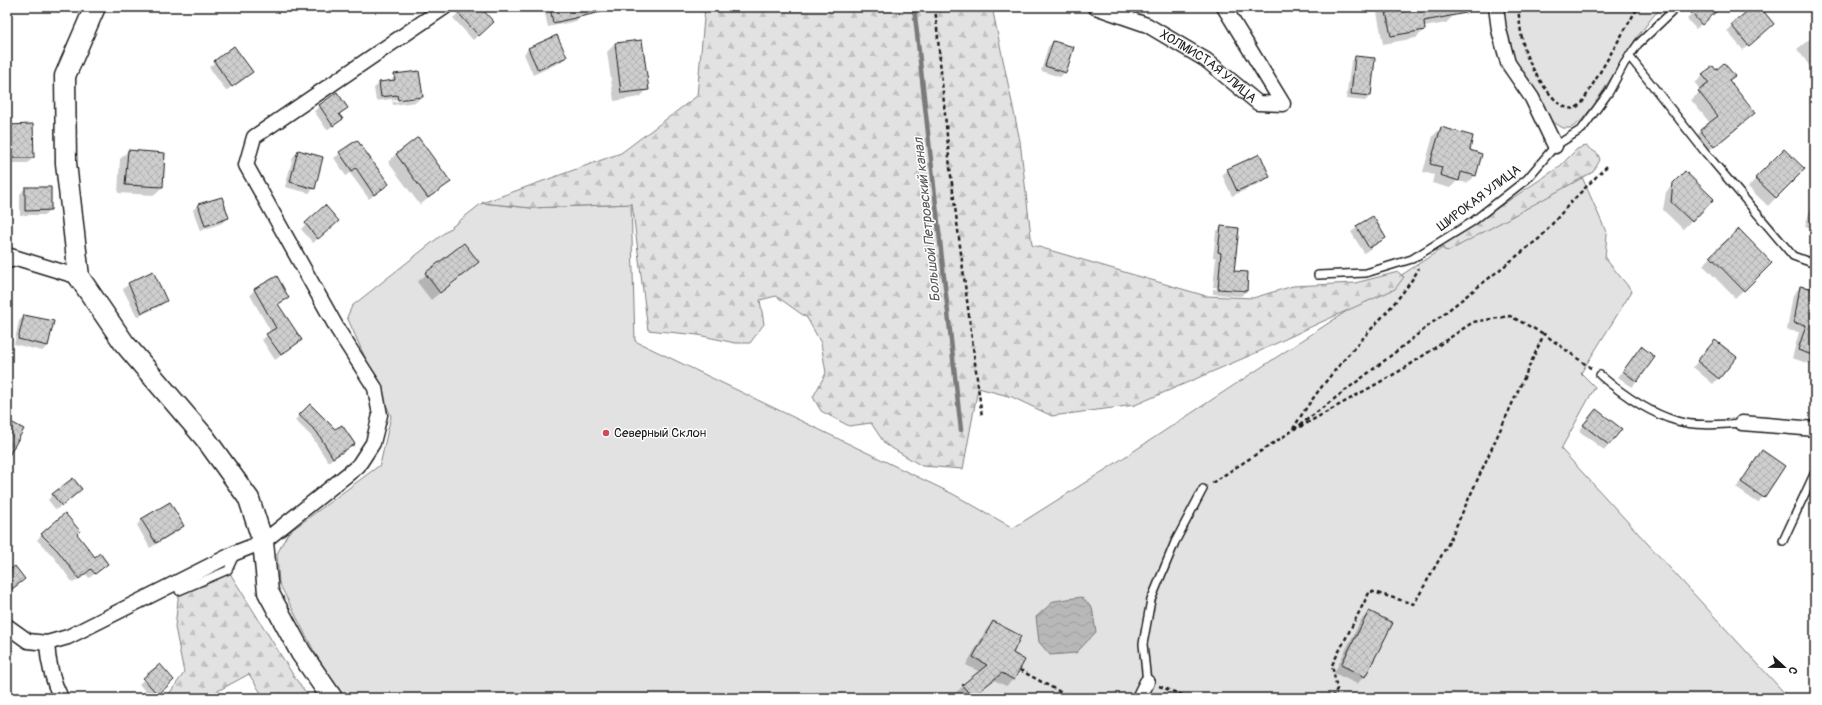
<svg xmlns="http://www.w3.org/2000/svg" width="1822" height="705" viewBox="0 0 1822 705" font-family="Pangolin,sans-serif">
<defs>
<pattern id="forest-firs" width="22" height="20" patternUnits="userSpaceOnUse"><rect width="22" height="20" fill="#e2e2e2"/><path d="M5 1l3.5 6h-7zM16 11l3.5 6h-7z" fill="#c1c1c1"/></pattern>
<pattern id="water-waves" width="16" height="10" patternUnits="userSpaceOnUse"><rect width="16" height="10" fill="#b8b8b8"/><path d="M0 5q4-4 8 0t8 0" fill="none" stroke="#9e9e9e"/></pattern>
<pattern id="building-cross-hatch" width="8" height="8" patternUnits="userSpaceOnUse"><rect width="8" height="8" fill="#cecece"/><path d="M0 0l8 8M0 8l8-8" fill="none" stroke="#b0b0b0"/></pattern>
</defs>
<rect width="100%" height="100%" fill="#fff"/>
<filter id="ink" filterUnits="userSpaceOnUse"><feTurbulence type="fractalNoise" baseFrequency=".025" numOctaves="2"/><feDisplacementMap in="SourceGraphic" scale="8" xChannelSelector="R" yChannelSelector="G"/><feConvolveMatrix kernelMatrix="1 2 1 2 8 2 1 2 1" color-interpolation-filters="sRGB"/></filter>
<g filter="url(#ink)">
<path fill="#e2e2e2" stroke="#7f7f7f" d="M1501 7H1665L1655 14 1637 37 1594 105 1581 121 1571 128H1563L1550 120 1511 60Z
M1575 161 1607 234 1605 258 1632 291 1581 373 1595 387 1561 449 1789 698H345L316 655 279 583 277 554 288 533 380 465 391 416 347 317 352 306 482 203 531 208 631 204 635 341 953 494 1013 528 1108 468Z"/>
<path fill="url(#forest-firs)" stroke="#7f7f7f" d="M705 7H992L1020 141 1032 245 1206 296 1253 298 1293 286 1355 283 1398 272 1404 277 1395 289 1317 324 1258 352 1135 405 1052 416 1012 397 978 388 963 469 922 466 885 444 871 423 849 426 821 411 813 397 826 373 821 343 807 318 776 296 760 300 764 324 750 343H735L698 335 648 330 632 204 531 208 482 203 621 153 697 96Z
M1586 146 1598 154 1600 160 1593 172 1449 251 1444 250 1442 245 1559 167 1577 149Z
M228 570 295 678 310 698H264L249 674 205 698H166L184 673 175 627 179 591Z"/>
<path fill="url(#water-waves)" stroke="#7a7a7a" d="M1081 597 1092 607 1096 632 1076 653 1050 655 1039 642 1036 617 1054 601Z"/>
<path fill="#0003" fill-rule="evenodd" d="M465 7H479L493 22 473 40 453 18Z
M547 7H580L582 16 576 21 548 27 544 10Z
M1383 7H1453L1454 15 1446 23 1424 27V30L1416 38 1383 44 1377 12Z
M1700 7H1711L1710 16 1696 29 1687 19Z
M1754 7H1759L1768 29 1743 50 1727 31Z
M1815 35V73L1797 49Z
M641 41 648 89 640 97 614 101 607 52 615 44Z
M1053 42 1065 72 1060 77 1041 71 1048 47Z
M234 48 251 72 226 91 209 67Z
M529 48 566 57 561 62 533 75 524 54Z
M1356 57 1370 96 1365 101 1346 99 1351 62Z
M1713 67 1716 71 1733 76 1728 81 1754 113 1705 154 1693 139 1710 123 1691 100 1701 91 1695 83Z
M395 75 422 96 416 102 393 105 392 99 376 101 374 88 380 83 390 82ZM417 96V99L393 102V100Z
M337 94 346 108 339 115 342 119 327 130 314 111Z
M7 126 33 158 28 163H7Z
M1441 128 1468 151 1475 175 1467 183 1457 181 1450 188 1432 183 1434 175 1423 172 1433 136Z
M357 141 388 184 369 199 350 173 346 176 334 158Z
M1784 150 1803 169 1768 206 1748 187Z
M128 151 164 154 162 187 154 195 118 193 120 159Z
M298 151 314 188 309 193 285 187 293 157Z
M396 154 449 182 420 205 388 162Z
M1228 170 1268 177 1263 182 1232 196 1222 175Z
M1685 172 1713 199 1683 229 1663 210 1666 192Z
M25 188 50 210 45 215H20V194Z
M198 205 228 218 222 223 200 231 193 210Z
M1815 205V250L1808 248 1814 229 1805 226 1810 210Z
M1372 217 1385 238 1364 253 1351 232Z
M306 224 332 226 313 243 301 229Z
M1221 227 1233 272 1246 291 1241 296 1213 294V289L1242 292V290L1213 287 1216 258 1213 257 1216 232Z
M1739 230 1771 263 1735 298 1703 265Z
M464 244 478 262 431 300 417 282Z
M129 284 166 301 160 306 137 317 123 289Z
M1800 287 1815 290V359L1810 364 1792 358 1799 332 1787 330 1793 295Z
M255 289 287 298 278 305 301 340 275 360 262 340 271 332 250 295Z
M24 316 48 346 42 351 14 344 19 321Z
M1710 346 1718 378 1713 384 1693 367Z
M1641 348 1637 381 1632 387 1618 377Z
M310 405 335 430 353 444 328 462 312 437 295 420Z
M1596 410 1609 444 1604 450 1579 431Z
M1762 452 1784 467 1758 503 1736 488Z
M81 489 56 510 48 500 53 494Z
M142 520 183 526 178 531 150 548 137 525Z
M42 534H76L101 569 89 578 86 574 73 583 53 556 37 540Z
M1369 612 1365 676 1357 684 1334 673 1361 620Z
M993 622 1011 653 1014 679 1006 686 994 680 971 698H959L955 693 980 672 966 665 986 630Z
M160 665 168 685 154 698H151L139 684Z"/>
<g fill="none" stroke-linecap="round" stroke-linejoin="round">
<path stroke="#7a7a7a" stroke-width="4.5" d="M914 7 961 430"/>
</g>
<path fill="url(#building-cross-hatch)" stroke="#1c1c1c" d="M453 7H480L494 22 479 36Z
M550 7H600L601 12 553 23Z
M1385 7H1465L1466 13 1424 21 1425 30 1391 36Z
M1698 7H1721L1702 25 1691 13Z
M1752 7H1760L1774 24 1749 46 1731 25Z
M557 35 567 57 538 70 528 48Z
M642 40 649 90 621 93 615 43Z
M1053 41 1074 47 1066 73 1045 66Z
M234 46 253 72 232 87 214 61Z
M1355 56 1375 58 1371 96 1351 94Z
M1724 63 1735 76 1729 80 1755 113 1714 147 1700 130 1718 116 1698 91 1709 83 1702 74 1713 66 1716 70Z
M419 71 423 97 398 100 397 95 381 97 379 82 395 80 394 74Z
M337 92 348 108 339 114 343 119 333 126 319 105Z
M33 124 34 158H7V125Z
M1441 127 1473 136 1470 150 1482 154 1476 176 1461 172 1459 181 1440 175 1442 167 1430 164Z
M418 137 451 182 428 198 396 154Z
M357 140 389 184 374 195 356 168 352 171 339 152Z
M1784 149 1805 169 1776 198 1755 178Z
M128 150 165 153 163 187 125 185Z
M298 150 323 157 315 189 290 182Z
M1260 154 1270 177 1237 191 1227 169Z
M1685 171 1714 199 1692 222 1671 202 1673 183Z
M25 187H51V210L25 211Z
M222 197 229 218 205 226 198 204Z
M325 205 339 221 318 239 305 223Z
M1373 216 1386 238 1369 248 1356 226Z
M1221 226 1239 228 1234 271 1248 272 1247 291 1218 289 1221 253 1218 252Z
M1739 229 1772 263 1744 291 1710 256Z
M464 243 479 262 440 293 425 273Z
M153 271 167 301 142 313 128 283Z
M277 276 289 298 278 304 302 340 281 355 266 334 276 328 254 289Z
M1800 286 1815 289V356L1798 350 1806 325 1794 323Z
M24 315 54 321 48 346 18 339Z
M1715 340 1737 357 1719 379 1697 361Z
M1641 346 1655 357 1637 382 1623 371Z
M310 404 335 429 342 425 355 444 333 458 317 432 299 415Z
M1596 409 1622 429 1609 445 1583 425Z
M11 422 24 429 7 459V429Z
M1762 450 1785 466 1764 498 1741 482Z
M73 478 82 489 62 506 52 494Z
M170 502 184 526 156 543 141 519Z
M65 513 80 531 77 534 95 557 100 553 108 564 95 574 91 569 79 579 58 551 41 534Z
M15 566 25 579 7 593V572Z
M1369 611 1393 623 1365 677 1341 665Z
M993 621 1021 636 1013 653 1025 660 1014 680 1002 673 972 697 962 685 987 665 973 657Z
M160 664 174 680 158 695 143 678Z"/>
<g fill="none" stroke-linecap="round" stroke-linejoin="round">
<defs>
<path id="lane" d="M1629 56 1705 152 1793 256 1815 264
M7 265 21 261
M1318 275 1366 273 1412 259 1472 222 1527 179 1555 146 1582 129 1609 92 1624 64 1638 44 1677 7
M1600 375C1622 394 1649 413 1677 421 1698 427 1721 424 1742 423
M1783 541 1815 472
M179 591 228 570 235 555
M1147 682 1143 644 1151 600 1175 542 1203 489"/>
<g id="street">
<path id="s1" d="M1095 7 1147 25 1206 60 1258 103 1283 104 1224 7"/>
<path d="M1496 7 1499 30 1508 63 1532 98 1555 146"/>
<path d="M7 255 79 277"/>
<path d="M1742 423 1815 429"/>
<path d="M7 626 28 641 47 643 68 637 235 553 263 542 358 466 373 443 380 415 375 388 338 330 246 165 254 137 445 7"/>
<path d="M47 643C48 663 52 680 61 698"/>
<path d="M1139 698 1147 682"/>
</g>
<path id="secondary" d="M95 7 65 76 66 163 79 277 124 343 205 438 249 499 263 542 268 592 301 653 332 698"/>
</defs>
<use href="#lane" stroke="#1c1c1c" stroke-width="10"/>
<use href="#street" stroke="#1c1c1c" stroke-width="17"/>
<use href="#secondary" stroke="#1c1c1c" stroke-width="23"/>
<path stroke="#1c1c1c" stroke-width="2.5" stroke-dasharray="4 3" stroke-linecap="butt" d="M935 7 950 168 982 417
M1518 7C1520 24 1521 43 1528 59 1534 72 1557 113 1574 108 1577 108 1579 105 1582 103L1638 7
M1300 427 1405 368 1473 322 1510 316 1544 334
M1293 429C1315 391 1345 358 1374 326 1391 307 1407 290 1419 268
M1212 483 1292 431 1384 361 1541 237 1571 202 1609 164
M1020 670 1071 698
M1159 686 1190 698
M1332 698 1337 689 1332 665 1370 591 1414 604 1448 544 1544 334 1592 369"/>
<use href="#lane" stroke="#fff" stroke-width="7"/>
<use href="#street" stroke="#fff" stroke-width="14"/>
<use href="#secondary" stroke="#fff" stroke-width="20"/>
</g>
</g>
<circle fill="#d1495b" stroke="#fff" stroke-width="1.5" cx="606" cy="433" r="4"/>
<g text-anchor="middle" dominant-baseline="central" stroke-width="3" stroke-linejoin="round" paint-order="stroke">
<g font-size="13" fill="#1c1c1c" stroke="#fff">
<text stroke="none"><textPath href="#s1" startOffset="129">ХОЛМИСТАЯ УЛИЦА</textPath></text>
<text transform="translate(1479 198) rotate(-37)">ШИРОКАЯ УЛИЦА</text>
</g>
<g font-size="13" fill="#1c1c1c" stroke="#fff" text-anchor="start">
<text x="614" y="433">Северный Склон</text>
</g>
<g font-size="14" font-style="italic" fill="#5a5a5a" stroke="#fff">
<text transform="translate(927 220) rotate(-96)">Большой Петровский канал</text>
</g>
</g>
<rect width="1822" height="705" fill="none" stroke="#fff" stroke-width="24"/>
<rect x="12" y="12" width="1798" height="681" fill="none" stroke="#1c1c1c" stroke-width="1.5" filter="url(#ink)"/>
<g transform="translate(1784 667) rotate(112)" stroke="#ffffff" stroke-width="3" paint-order="stroke">
<path d="M0-3L7 15L0 10L-7 15Z" fill="#1c1c1c"/>
<text y="-6" font-size="11" font-weight="bold" text-anchor="middle" fill="#1c1c1c">С</text>
</g>
</svg>
